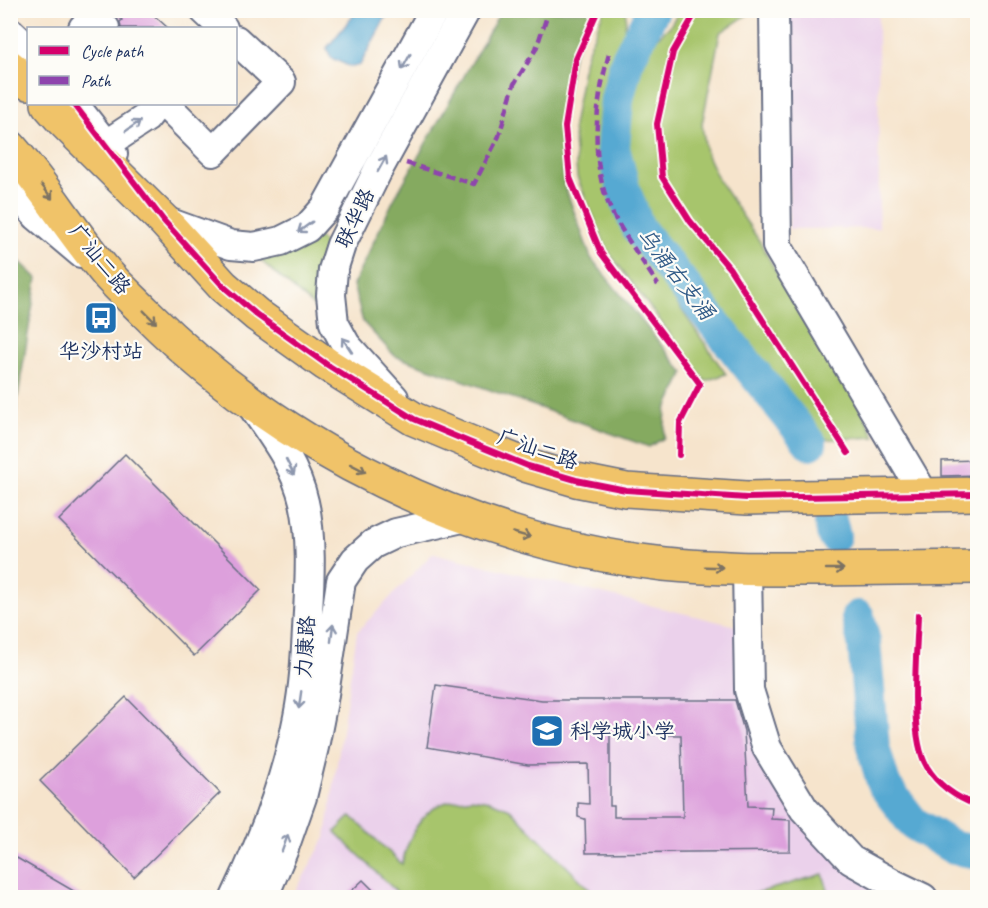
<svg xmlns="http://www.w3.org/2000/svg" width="988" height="908" viewBox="0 0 988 908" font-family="Caveat,'LXGW WenKai TC',sans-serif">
<rect width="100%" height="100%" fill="#fdfcf7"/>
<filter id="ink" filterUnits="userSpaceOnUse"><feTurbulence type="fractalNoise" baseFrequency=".0167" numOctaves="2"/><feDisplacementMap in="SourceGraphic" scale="12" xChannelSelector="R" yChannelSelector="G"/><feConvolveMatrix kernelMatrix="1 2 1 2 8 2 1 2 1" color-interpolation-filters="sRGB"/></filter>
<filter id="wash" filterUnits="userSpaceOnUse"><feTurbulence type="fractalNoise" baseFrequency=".008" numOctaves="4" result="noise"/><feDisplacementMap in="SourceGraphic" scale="24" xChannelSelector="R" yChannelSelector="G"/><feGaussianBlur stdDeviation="1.35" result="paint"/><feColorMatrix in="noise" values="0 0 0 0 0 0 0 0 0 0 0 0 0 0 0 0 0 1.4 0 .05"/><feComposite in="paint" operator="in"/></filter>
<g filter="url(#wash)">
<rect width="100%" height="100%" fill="#f6e4cc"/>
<path fill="#ebd1eb" d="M788 11H878L879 228 789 229Z
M433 553 740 627 758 752 896 898H292L326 836 357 632Z"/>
<path fill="#a7c56c" stroke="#617a65" stroke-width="1.5" d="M604 10 626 11 625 35 618 52 606 107 604 155 618 208 654 270 726 374 705 381 607 250 577 177 573 126 585 58Z
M679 11H753L720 33 702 124 706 153 719 181 760 242 787 292 850 386 875 437 817 440 744 349 640 212 622 147 626 97 634 73 648 46 670 26Z
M318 237 330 248 317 309 260 260Z
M471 798 490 801 510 809 597 897H402L335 832 351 816 402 864C408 839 419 811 447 802 455 800 463 800 471 798Z
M823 874 830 897H743Z"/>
<path fill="#85aa60" stroke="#506c5f" stroke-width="1.5" d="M501 11H593L573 55 560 127 564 184 591 258 684 373 666 410 664 438 649 447 395 356 363 322 353 285 393 201Z
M11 253 37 278 11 440Z"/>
<path fill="#57a9d2" stroke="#396c98" stroke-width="1.5" d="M357 11H389L360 65 351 67 331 58 327 48Z"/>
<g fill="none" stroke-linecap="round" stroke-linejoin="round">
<path stroke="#57a9d2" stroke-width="34" d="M653 10 627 61 617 99 613 148 624 191 638 228 810 443
M831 523 834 536
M858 617 864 642 873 747 884 785 913 823 954 848 978 852"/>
</g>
<g id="blocks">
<path fill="#dda0dc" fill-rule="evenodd" d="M112 10H148L168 28H121L120 22 122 20Z
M125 454 261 590 194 656 59 520Z
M978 460V475L942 476V461Z
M436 685 542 700H735L744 731 748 806 772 807 771 819 790 820V851L586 853 585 819 578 817V803L589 804 588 764 528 765 427 747ZM610 734 681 735 683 817H614V806H610Z
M126 697 220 793 134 877 40 781Z
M10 854 84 897H10Z
M363 880 380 897H345Z"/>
</g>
</g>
<g filter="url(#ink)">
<use href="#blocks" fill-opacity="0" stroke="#686e84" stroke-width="1.5"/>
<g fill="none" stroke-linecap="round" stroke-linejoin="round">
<defs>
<path id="minor" d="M204 10 223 28
M774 10 777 246 925 496
M83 28 102 25 105 28
M10 32 28 49
M74 104 113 154
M165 104 213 152 281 82 236 40
M105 145 146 118 157 104
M10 187 37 216 81 253
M162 220 231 245 254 247 281 241 307 228 325 208 434 10
M394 398 346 345 334 323 331 295 333 270 341 245 378 170 466 10
M747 568 749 690 767 748 804 809 851 860 894 884 923 898
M235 898C263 840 286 779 298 717 305 682 306 647 308 612 310 576 312 537 304 502 296 466 273 436 252 406
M263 898 283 851 302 797 314 747 323 701 341 581 355 560 373 544 396 533 467 517"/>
<path id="highway" d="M10 67 28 83
M48 104 63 121 164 221 223 286 257 315 326 364 414 419 469 442 528 466 576 480 626 490 747 498 978 494
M10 147C46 188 74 235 109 276 120 288 133 300 145 312 282 450 470 542 664 564 714 569 765 569 815 569 869 568 923 568 978 567"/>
</defs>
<use href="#minor" stroke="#686e84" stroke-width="32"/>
<use href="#highway" stroke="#686e84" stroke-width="36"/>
<use href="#minor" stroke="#fff" stroke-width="28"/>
<use href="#highway" stroke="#f0c369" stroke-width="33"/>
<path stroke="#8e44ad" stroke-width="4.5" stroke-dasharray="9 4.5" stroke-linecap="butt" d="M609 54C594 106 589 169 615 218 628 241 644 263 658 285
M406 163 474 184 499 136 514 84 536 49 549 10"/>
<defs>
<path id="cycleway" d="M598 10 576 59 565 127 570 178 601 253 700 384 680 423 679 455
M697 10 673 52 657 124 662 177 690 221 730 269 848 453
M74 104 164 221 223 286 257 315 326 364 414 419 469 442 528 466 576 480 626 490 747 498 978 494
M918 615C917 652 908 736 927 767 939 787 957 798 978 806"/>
</defs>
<use href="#cycleway" stroke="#fdfcf7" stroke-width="10"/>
<use href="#cycleway" stroke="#d6006c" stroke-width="6"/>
</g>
<defs><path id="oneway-shaft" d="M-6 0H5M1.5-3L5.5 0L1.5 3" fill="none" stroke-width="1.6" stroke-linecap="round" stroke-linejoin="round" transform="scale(1.5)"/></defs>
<g stroke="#8d97ae">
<use href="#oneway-shaft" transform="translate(406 62) rotate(119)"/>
<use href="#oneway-shaft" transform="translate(133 126) rotate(-35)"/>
<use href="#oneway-shaft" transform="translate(382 164) rotate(-61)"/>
<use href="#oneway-shaft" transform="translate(305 227) rotate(144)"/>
<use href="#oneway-shaft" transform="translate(347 345) rotate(-124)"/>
<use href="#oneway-shaft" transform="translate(290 467) rotate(63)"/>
<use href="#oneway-shaft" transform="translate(332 633) rotate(-83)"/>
<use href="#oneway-shaft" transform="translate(300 700) rotate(98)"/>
<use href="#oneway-shaft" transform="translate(285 843) rotate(-70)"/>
</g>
<g stroke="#7b7263">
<use href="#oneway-shaft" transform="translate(47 192) rotate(53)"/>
<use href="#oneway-shaft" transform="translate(150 317) rotate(45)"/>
<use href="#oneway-shaft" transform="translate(358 468) rotate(27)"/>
<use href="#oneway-shaft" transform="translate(522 535) rotate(16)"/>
<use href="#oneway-shaft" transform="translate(714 567) rotate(2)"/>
<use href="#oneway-shaft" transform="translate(835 569)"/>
</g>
</g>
<defs>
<symbol id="bus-square" viewBox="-11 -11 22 22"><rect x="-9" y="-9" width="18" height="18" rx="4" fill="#1f6fb2" stroke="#fdfcf7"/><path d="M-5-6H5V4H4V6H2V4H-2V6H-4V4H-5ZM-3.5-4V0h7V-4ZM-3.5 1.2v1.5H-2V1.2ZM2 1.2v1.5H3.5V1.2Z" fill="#fff"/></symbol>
<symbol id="school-square" viewBox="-11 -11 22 22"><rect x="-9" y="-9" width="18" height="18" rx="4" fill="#1f6fb2" stroke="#fdfcf7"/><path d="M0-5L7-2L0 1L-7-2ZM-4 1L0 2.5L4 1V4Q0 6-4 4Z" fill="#fff"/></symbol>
</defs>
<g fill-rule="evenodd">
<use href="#bus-square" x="82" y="299" width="38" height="38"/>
<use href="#school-square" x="528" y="712" width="38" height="38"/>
</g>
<g text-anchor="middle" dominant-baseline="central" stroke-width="4.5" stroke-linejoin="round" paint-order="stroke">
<g font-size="21" fill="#1b2f5e" stroke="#fdfcf7">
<text transform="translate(355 218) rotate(-65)">联华路</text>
<text transform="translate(100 259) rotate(51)">广汕二路</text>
<text transform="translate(538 449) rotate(19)">广汕二路</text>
<text transform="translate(305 647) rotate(-86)">力康路</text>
</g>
<g font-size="21" fill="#1b2f5e" stroke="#fdfcf7">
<text x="101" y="351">华沙村站</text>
<text x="570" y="731" text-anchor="start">科学城小学</text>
</g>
<g font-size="22" font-style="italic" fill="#305a87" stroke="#fdfcf7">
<text transform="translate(676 274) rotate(52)">乌涌右支涌</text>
</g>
</g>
<rect width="988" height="908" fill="none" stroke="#fdfcf7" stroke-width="36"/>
<rect x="27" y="27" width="210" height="78" fill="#fdfcf7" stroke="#a3aaba" stroke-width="1.5"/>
<rect x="39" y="46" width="30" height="9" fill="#d6006c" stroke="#a3aaba" stroke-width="1.5"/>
<text x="81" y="57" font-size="18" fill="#1b2f5e">Cycle path</text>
<rect x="39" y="76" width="30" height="9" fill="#8e44ad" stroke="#a3aaba" stroke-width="1.5"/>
<text x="81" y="87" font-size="18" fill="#1b2f5e">Path</text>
</svg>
